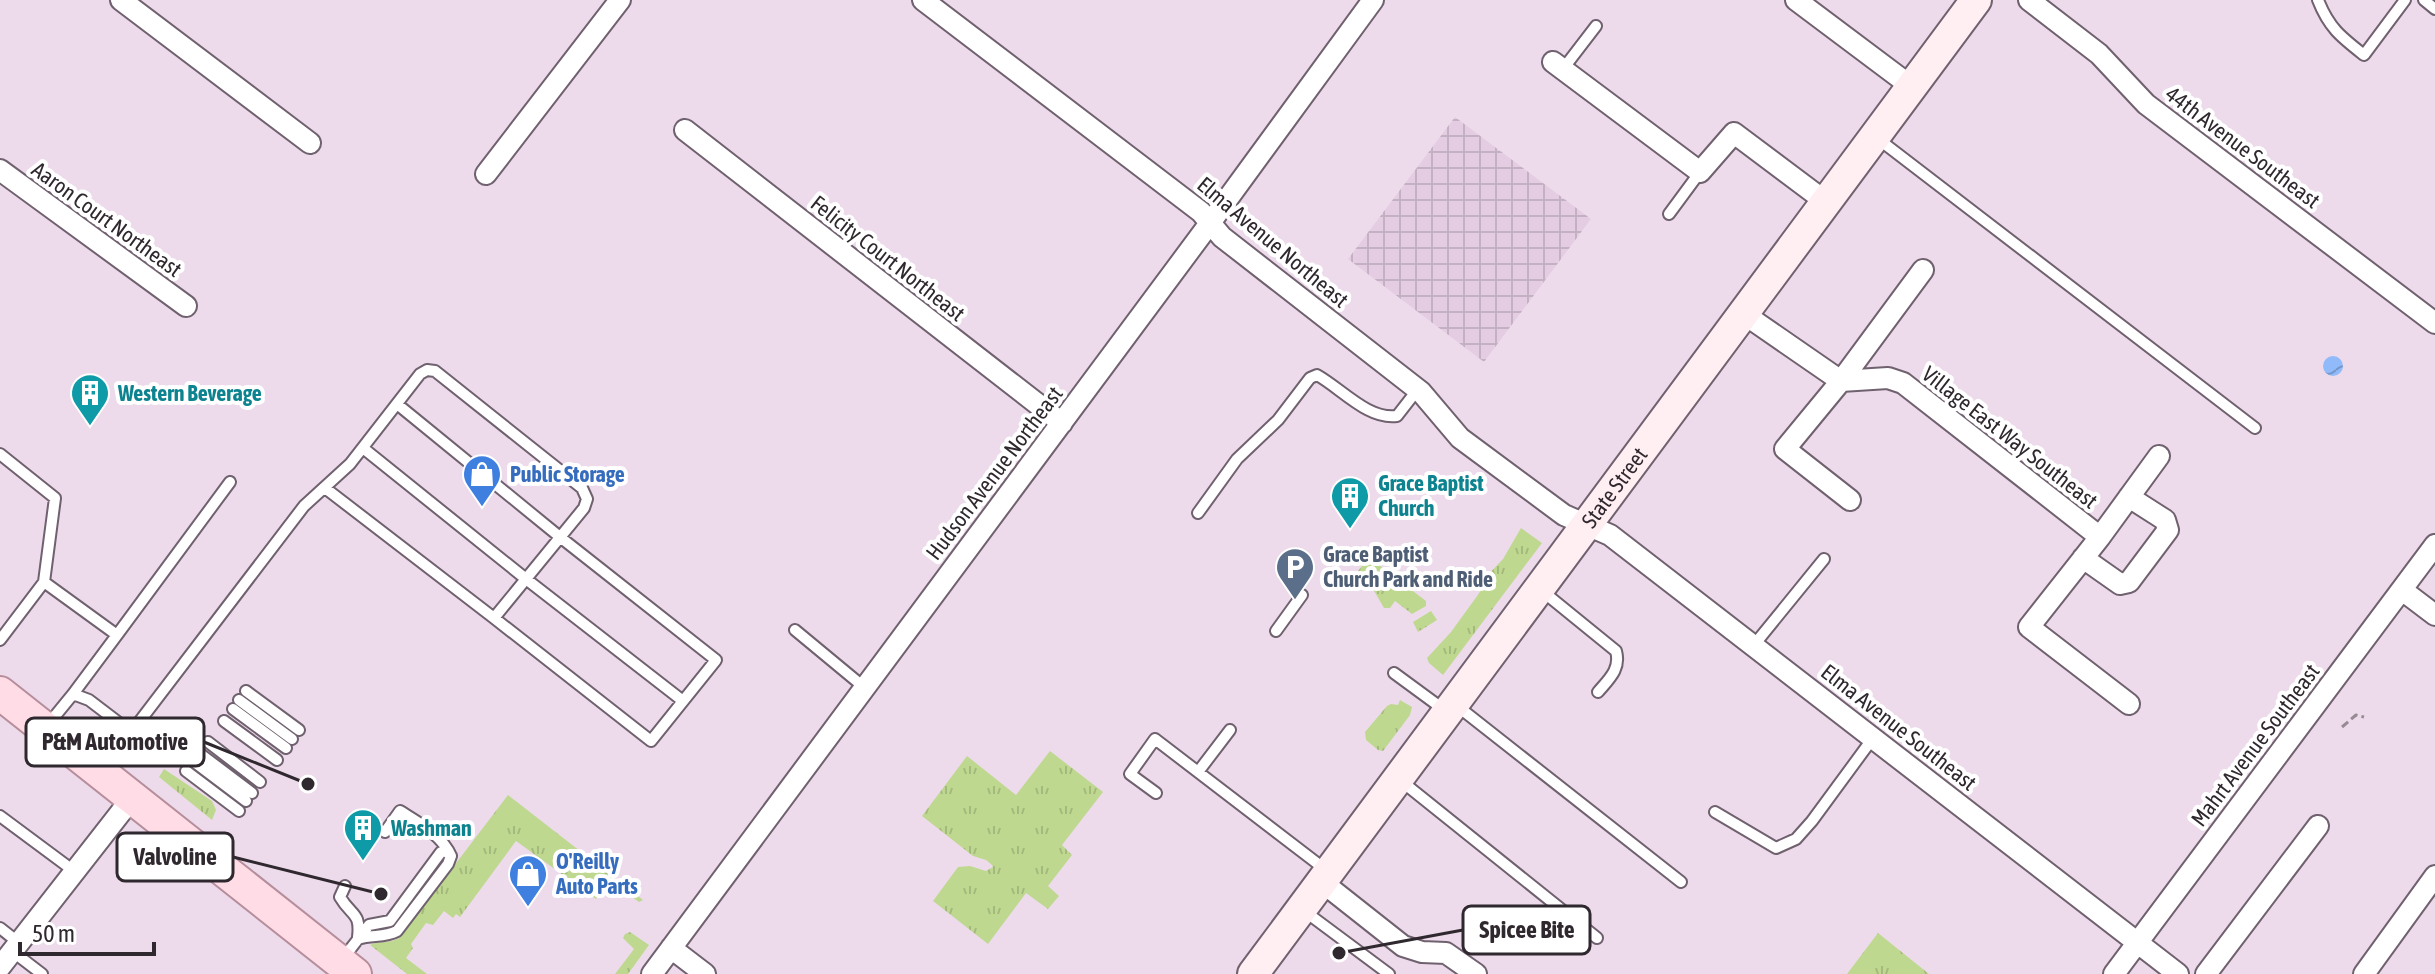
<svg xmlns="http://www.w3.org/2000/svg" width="2435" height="974" viewBox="0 0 2435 974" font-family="'Asap Condensed',sans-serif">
<defs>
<pattern id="industrial-grid" width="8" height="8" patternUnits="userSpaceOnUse" patternTransform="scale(2)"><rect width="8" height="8" fill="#e4cde3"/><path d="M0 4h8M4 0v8" fill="none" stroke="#c4b0c3"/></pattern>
<pattern id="grass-tufts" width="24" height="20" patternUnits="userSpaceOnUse" patternTransform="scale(2)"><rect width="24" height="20" fill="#bfd890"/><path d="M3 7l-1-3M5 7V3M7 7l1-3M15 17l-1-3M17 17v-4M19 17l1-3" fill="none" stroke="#a4b97c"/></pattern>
<pattern id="water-waves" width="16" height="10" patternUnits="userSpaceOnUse" patternTransform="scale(2)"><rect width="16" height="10" fill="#90bafa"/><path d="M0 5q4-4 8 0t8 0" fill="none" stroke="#7697cb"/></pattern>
</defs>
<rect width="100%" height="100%" fill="#eddbeb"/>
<path fill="url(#industrial-grid)" d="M1455 117 1591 219 1484 362 1348 259Z"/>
<path fill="url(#grass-tufts)" d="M1521 528 1542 543 1443 675 1429 663 1427 658 1451 632 1480 592 1486 577 1503 559Z
M1369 557 1383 568 1371 585 1358 571Z
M1388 572 1426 601V606L1412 614 1395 601 1390 608H1384L1373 589Z
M1431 611 1437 620 1418 632 1413 622Z
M1400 700 1412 707 1410 715 1383 751 1378 750 1366 740 1365 732 1387 706 1391 704 1398 705Z
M1050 751 1103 792 1062 845 1072 855 1048 886 1059 896 1048 909 1026 893 988 944 933 901 958 867 970 866 986 871 993 867 992 865 986 860 973 856 922 816 967 756 1016 795Z
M164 769 212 801 216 810 212 820 159 777Z
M508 795 643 900 639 902 610 881 596 899 516 841 460 917 456 914 453 918 444 911 433 925 426 923 411 944 413 948 406 958 427 974H407L370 945C380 940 389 944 399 938Z
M630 932 649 945 628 974H615L634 949 623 938 625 934Z
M1878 933 1929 974H1847Z"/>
<path fill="url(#water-waves)" d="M2323 366a10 10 0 1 1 20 0a10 10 0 1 1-20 0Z"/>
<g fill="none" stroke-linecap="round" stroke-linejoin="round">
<defs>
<path id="service" d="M2318 0C2329 28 2341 37 2364 55L2405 0
M2424 0 2435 9
M1563 69 1596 26
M1877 138 2255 428
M1669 214 1700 172
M397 404 560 537 716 660 651 741 494 618
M363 448 526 579 683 701
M0 454 55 498 44 582 0 640
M1198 513 1237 459 1278 420 1310 378 1317 375C1342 389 1368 420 1397 416L1418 389
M44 582 117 635 230 482
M1541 590 1616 651C1621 669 1609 679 1598 692
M795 630 865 688
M1276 631 1302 595
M1754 645 1824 559
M1394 673 1443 709
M246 691 299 730
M73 694 117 635
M239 700 292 739
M1456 705 1681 882
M233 709 286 748
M224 721 277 760
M46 727 73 694 89 700 131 732
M208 742 260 782
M199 753 252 793
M193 761 246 801
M104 768 304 506 350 464 420 374 427 370 435 371 582 488 587 499 584 508 494 618 325 488
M186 771 239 811
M1198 772 1230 730
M1400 780 1597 938
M1156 793 1130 774 1155 739 1326 870
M1715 812 1776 848 1796 839 1812 821 1873 738
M0 816 74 871
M345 886 340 897C351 916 361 912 358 937
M1303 910 1389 974
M0 928 19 943
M358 939C371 934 384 938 397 931L448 864 451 856C442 835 419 823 400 811L385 832
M12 951 42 974
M341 961 369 925 390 921 441 852 445 851 451 856"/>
<path id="minor" d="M121 0 310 143
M923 0 1201 212 1222 237 1421 392 1460 438 1564 515 1610 535 2178 974
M1796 0 1912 87
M2029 0 2099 54 2146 104 2435 323
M1553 62 1700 172 1734 133 1826 202
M685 130 1062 423
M0 170 186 306
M486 174 620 0
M1744 314 1841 381 1888 378 1903 383 2100 537 2029 627 2129 704
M1850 500 1785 449 1841 381 1923 270
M2100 537 2159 456
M2083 558 2120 584 2129 582 2168 530 2165 520 2129 497
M2402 590 2435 615
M1322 882 1403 946 1422 952 1446 953 1476 974
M671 948 705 974
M0 967 132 798
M652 974 1210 223 1373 0
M2114 974 2435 545
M2206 974 2318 826
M2364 974 2435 876"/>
<g id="secondary">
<path id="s1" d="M1253 974 1976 0"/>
</g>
<path id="primary" d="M0 693 355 974"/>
</defs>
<use href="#service" stroke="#70616f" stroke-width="14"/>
<use href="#minor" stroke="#70616f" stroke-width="24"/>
<use href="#secondary" stroke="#70616f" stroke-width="34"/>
<use href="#primary" stroke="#b68e9b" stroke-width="36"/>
<path stroke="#978a95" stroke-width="3" stroke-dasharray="8 4" stroke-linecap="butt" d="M2342 727 2356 715 2364 717"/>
<use href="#service" stroke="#fff" stroke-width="10"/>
<use href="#minor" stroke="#fff" stroke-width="20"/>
<use href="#secondary" stroke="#ffeef2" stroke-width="30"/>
<use href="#primary" stroke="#ffdce6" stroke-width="32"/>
</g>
<defs>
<symbol id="building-pin" viewBox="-11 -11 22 30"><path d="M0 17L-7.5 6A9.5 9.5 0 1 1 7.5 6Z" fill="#0f9aa8" stroke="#fff"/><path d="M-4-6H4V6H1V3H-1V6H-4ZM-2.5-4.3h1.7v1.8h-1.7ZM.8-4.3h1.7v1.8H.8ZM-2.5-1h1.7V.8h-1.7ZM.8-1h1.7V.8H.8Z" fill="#fff"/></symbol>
<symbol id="shop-pin" viewBox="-11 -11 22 30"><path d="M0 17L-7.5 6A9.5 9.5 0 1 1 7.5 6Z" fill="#3f7fe0" stroke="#fff"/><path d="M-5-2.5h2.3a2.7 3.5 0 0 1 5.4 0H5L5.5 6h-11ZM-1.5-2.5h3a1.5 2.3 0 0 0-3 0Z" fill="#fff"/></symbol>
<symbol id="parking-pin" viewBox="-11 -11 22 30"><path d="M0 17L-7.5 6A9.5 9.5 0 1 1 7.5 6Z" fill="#5c6f8a" stroke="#fff"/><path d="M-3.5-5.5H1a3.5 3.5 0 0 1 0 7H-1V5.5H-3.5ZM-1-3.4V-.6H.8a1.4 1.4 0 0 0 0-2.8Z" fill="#fff"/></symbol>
</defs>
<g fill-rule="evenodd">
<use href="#building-pin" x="68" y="371" width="44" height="60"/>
<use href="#shop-pin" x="460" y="452" width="44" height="60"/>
<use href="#building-pin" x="1328" y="474" width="44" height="60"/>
<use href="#parking-pin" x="1273" y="545" width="44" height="60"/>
<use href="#building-pin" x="341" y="806" width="44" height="60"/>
<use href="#shop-pin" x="506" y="852" width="44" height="60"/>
</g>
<g text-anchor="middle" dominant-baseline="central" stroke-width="8" stroke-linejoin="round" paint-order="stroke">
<g font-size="22" fill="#2f282e" stroke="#fff">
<text transform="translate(2243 147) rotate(37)">44th Avenue Southeast</text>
<text transform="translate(107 219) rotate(36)">Aaron Court Northeast</text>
<text transform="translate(1273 242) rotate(40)">Elma Avenue Northeast</text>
<text transform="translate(888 258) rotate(38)">Felicity Court Northeast</text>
<text transform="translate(2010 437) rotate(38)">Village East Way Southeast</text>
<text transform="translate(994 473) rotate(-53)">Hudson Avenue Northeast</text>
<text stroke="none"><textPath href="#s1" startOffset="606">State Street</textPath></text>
<text transform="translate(1899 727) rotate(38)">Elma Avenue Southeast</text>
<text transform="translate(2255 745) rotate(-53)">Mahrt Avenue Southeast</text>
</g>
<g font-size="22" font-weight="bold" fill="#0d838f" stroke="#fff" text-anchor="start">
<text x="118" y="393">Western Beverage</text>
<text x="1378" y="483">Grace Baptist<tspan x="1378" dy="25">Church</tspan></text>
<text x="391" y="828">Washman</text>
</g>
<g font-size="22" font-weight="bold" fill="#366cbe" stroke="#fff" text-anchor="start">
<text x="510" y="474">Public Storage</text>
<text x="556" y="861">O'Reilly<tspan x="556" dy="25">Auto Parts</tspan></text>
</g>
<g font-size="22" font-weight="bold" fill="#4e5e75" stroke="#fff" text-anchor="start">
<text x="1323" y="554">Grace Baptist<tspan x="1323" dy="25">Church Park and Ride</tspan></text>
</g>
</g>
<path fill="none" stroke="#2f282e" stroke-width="3" d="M308 784L204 742M381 894L233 857M1339 953L1463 930"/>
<g fill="#2f282e" stroke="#fff" stroke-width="3">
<circle cx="308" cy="784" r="8"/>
<circle cx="381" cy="894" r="8"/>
<circle cx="1339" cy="953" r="8"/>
</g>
<g fill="#fff" stroke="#2f282e" stroke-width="3">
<rect x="26" y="718" width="178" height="48" rx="8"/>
<rect x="117" y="833" width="116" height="48" rx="8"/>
<rect x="1463" y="906" width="127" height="48" rx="8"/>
</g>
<g font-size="24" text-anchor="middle" font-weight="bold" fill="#2f282e">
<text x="115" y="750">P&amp;M Automotive</text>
<text x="175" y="865">Valvoline</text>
<text x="1527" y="938">Spicee Bite</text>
</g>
<path d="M20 942v12h134v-12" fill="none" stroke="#2f282e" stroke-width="4"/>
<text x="32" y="942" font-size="24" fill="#2f282e" stroke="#ffffff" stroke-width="6" paint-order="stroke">50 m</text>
</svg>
